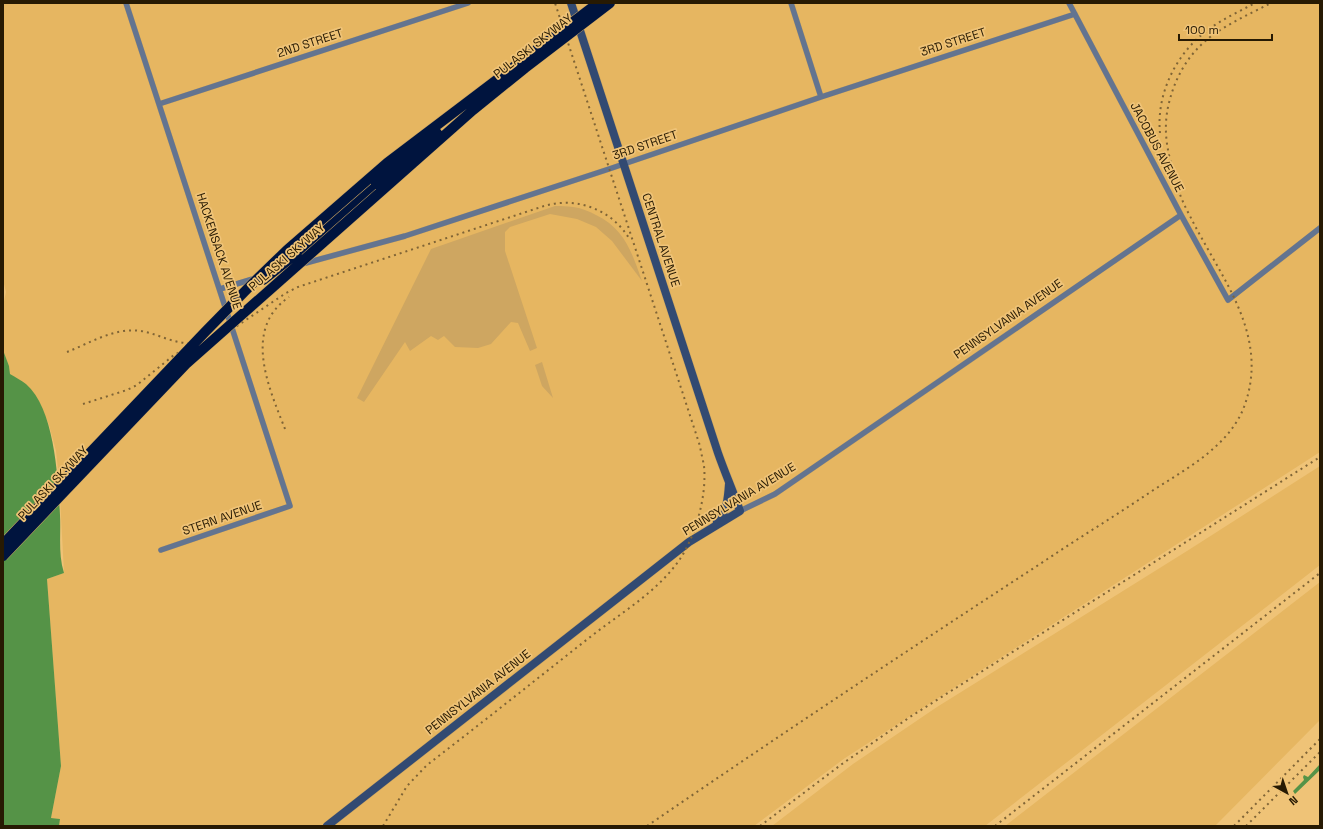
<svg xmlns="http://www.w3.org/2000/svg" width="1323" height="829" viewBox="0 0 1323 829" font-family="'Space Grotesk',sans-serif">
<rect width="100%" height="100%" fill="#efc377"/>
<path fill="#e6b661" d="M3 3H1320V452L845 758 754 826H59L60 819 51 818 61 766 47 579 64 573 59 479 56 451 49 425 39 401 26 384 10 374 9 366 3 350V306L6 292 3 280Z
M1320 466V565L985 826H772L853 764 937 707 1187 551Z
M1320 582V720L1215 826H1005Z"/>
<path fill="#cea661" d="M555 206C561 206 567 206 573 207 581 208 589 211 596 215 625 229 632 253 642 281L612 241 596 227 577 219 550 214 510 227 505 232V251L537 348 530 351 518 323 511 322 491 344 478 348 455 347 444 336 438 340 431 336 410 351 405 342 364 402 357 398 431 249Z
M542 362 553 398 542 386 535 365Z"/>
<path fill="#559347" d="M3 350 9 366 10 374C15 377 21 380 26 384 55 409 58 479 60 515 61 535 58 554 64 573L47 579 61 766 51 818 60 819 59 826H3Z
M1320 764V770L1295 794 1293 791 1304 780 1303 777 1304 775 1308 777Z"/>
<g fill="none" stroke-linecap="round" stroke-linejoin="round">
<defs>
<path id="street" d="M126 3 290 506 161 550
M791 3 821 97
M1069 3 1181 215 1228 300 1320 228
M159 104 468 3
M302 264 405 236 609 169 821 97 1075 14
M220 289 256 278
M740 511 775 494 1181 215"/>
<path id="secondary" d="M717 522C727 511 728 499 729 484
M327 826 689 542 740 511C733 491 725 473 718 453L571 3"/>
<path id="highway" d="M297 253 376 184"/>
</defs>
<use href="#street" stroke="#cba562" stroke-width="6"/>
<use href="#secondary" stroke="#cba562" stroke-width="9"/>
<use href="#highway" stroke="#cba562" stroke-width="11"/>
<use href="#street" stroke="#637490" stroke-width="5.5"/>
<use href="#secondary" stroke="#324a72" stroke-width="8"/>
<use href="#highway" stroke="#00143e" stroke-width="10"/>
<path stroke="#7f6436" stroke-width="2" stroke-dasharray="2 4" stroke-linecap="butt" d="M1160 133C1156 93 1177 52 1209 29 1223 19 1240 11 1255 3
M67 352C90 343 115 327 141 331 159 334 175 345 195 343
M83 404 127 390 137 385 174 355 186 349 231 330 286 293 298 287 544 206C577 196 613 210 630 240
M285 429C269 388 242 329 289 297
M383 826 407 786 427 765C483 722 538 678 594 634 624 611 658 591 680 559 696 535 707 495 704 466 703 460 701 453 700 446L555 3
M647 826C777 737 908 650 1040 564 1077 539 1115 516 1152 491 1169 480 1186 470 1202 458 1220 444 1236 428 1244 407 1271 335 1220 277 1190 216 1180 198 1174 179 1170 159 1165 139 1164 120 1170 99 1175 80 1185 61 1199 47 1217 28 1248 15 1271 3
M760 826 842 764 910 717 1320 457
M995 826 1320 573
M1234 826 1320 739
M1246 826 1320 752"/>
<defs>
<path id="highway-bridge" d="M376 184 437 133
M263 280 297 253
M3 544 206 331 255 281 287 250 387 163 598 3
M3 556 186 364 473 110 525 68 610 3"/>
</defs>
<use href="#highway-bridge" stroke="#cba562" stroke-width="11" stroke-linecap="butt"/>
<use href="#highway-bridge" stroke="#00143e" stroke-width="10"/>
</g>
<g text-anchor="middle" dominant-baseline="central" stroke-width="3.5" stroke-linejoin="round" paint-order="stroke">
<g font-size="12" fill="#271a03" stroke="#efc377">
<text transform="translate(953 42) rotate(-18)">3RD STREET</text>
<text transform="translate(310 43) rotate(-18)">2ND STREET</text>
<text transform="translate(533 46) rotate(-38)">PULASKI SKYWAY</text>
<text transform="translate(645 145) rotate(-19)">3RD STREET</text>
<text transform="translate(1157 147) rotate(62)">JACOBUS AVENUE</text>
<text transform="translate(661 240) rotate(72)">CENTRAL AVENUE</text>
<text transform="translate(219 251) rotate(72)">HACKENSACK AVENUE</text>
<text transform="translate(287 257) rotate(-41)">PULASKI SKYWAY</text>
<text transform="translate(1008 319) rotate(-35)">PENNSYLVANIA AVENUE</text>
<text transform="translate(53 483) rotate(-47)">PULASKI SKYWAY</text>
<text transform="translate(739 499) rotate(-31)">PENNSYLVANIA AVENUE</text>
<text transform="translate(222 518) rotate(-19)">STERN AVENUE</text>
<text transform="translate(478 692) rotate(-38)">PENNSYLVANIA AVENUE</text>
</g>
</g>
<rect width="1323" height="829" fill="none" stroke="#271a03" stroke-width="8"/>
<g transform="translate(1287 793) rotate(140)" stroke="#efc377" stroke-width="3" paint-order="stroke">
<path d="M0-3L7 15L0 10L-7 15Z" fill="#271a03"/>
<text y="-6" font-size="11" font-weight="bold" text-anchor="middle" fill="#271a03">N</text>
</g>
<path d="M1179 34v6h93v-6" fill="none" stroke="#271a03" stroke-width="2"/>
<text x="1185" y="34" font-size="12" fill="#271a03" stroke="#efc377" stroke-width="3" paint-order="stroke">100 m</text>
</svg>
